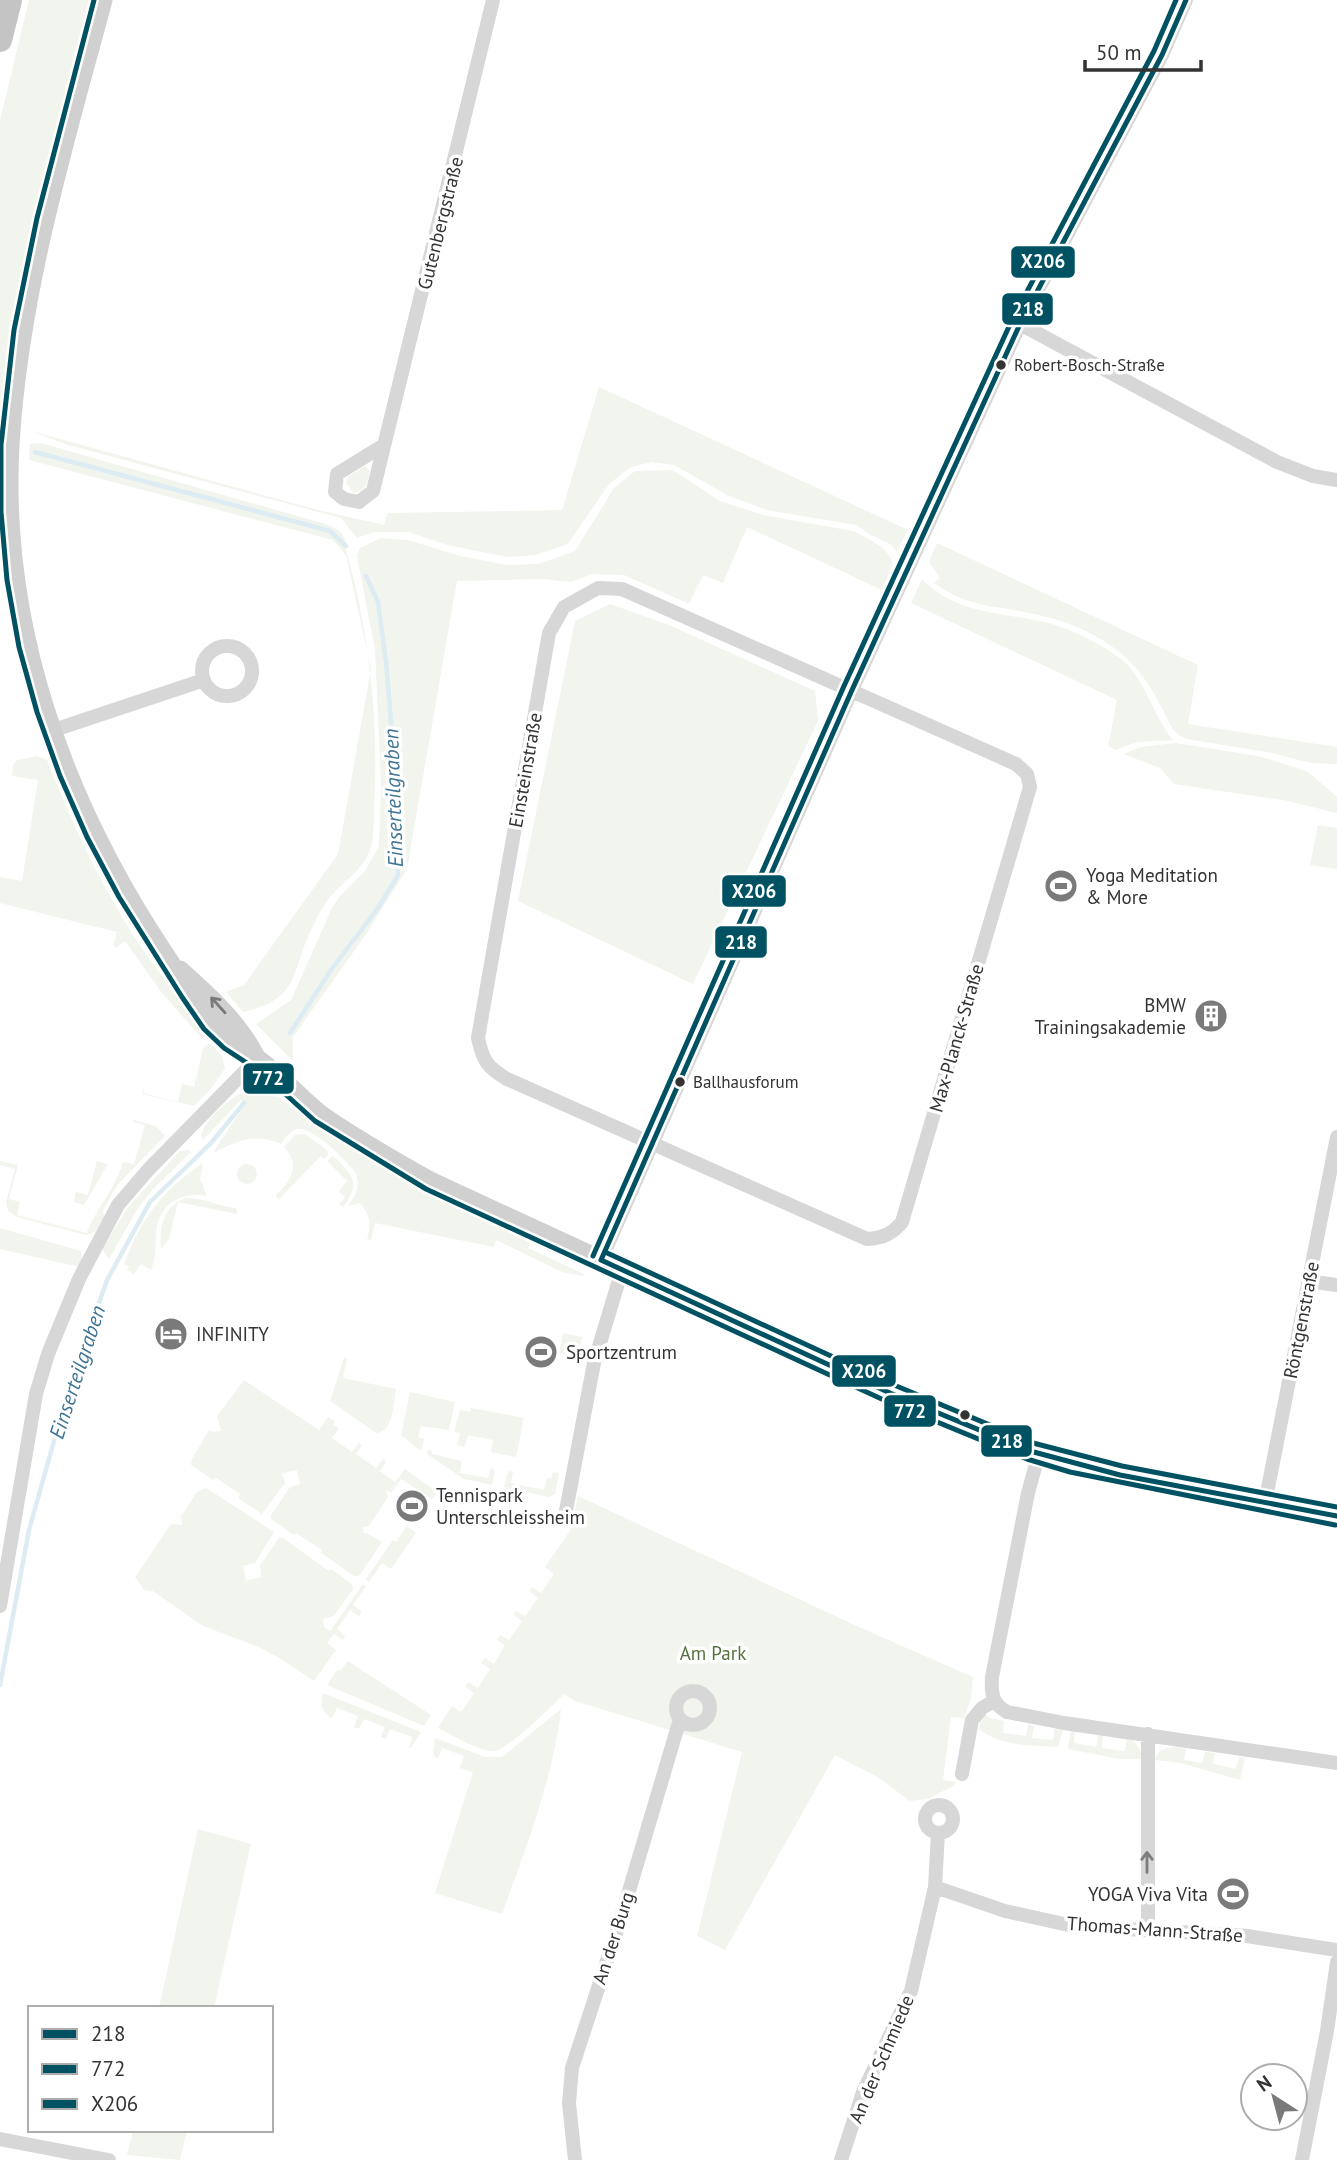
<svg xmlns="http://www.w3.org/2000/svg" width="1337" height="2160" viewBox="0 0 1337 2160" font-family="'PT Sans',sans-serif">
<rect width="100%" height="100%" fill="#fff"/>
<path fill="#f1f5ed" d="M29 0H94C66 105 32 211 13 319 6 363 3 407 0 451V120Z
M599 387 908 530 897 551 890 544 869 534 856 525 767 510 727 495 674 465 652 462 631 467 609 484 568 544 535 555 508 557 447 545 409 532H374L357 538 341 518 68 445 31 431 318 510 384 525 388 513 562 510Z
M41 443 322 523C338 529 347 532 346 550 370 634 379 723 374 810 373 825 375 843 367 857 359 872 342 883 331 896 323 905 317 918 312 928 290 973 301 999 243 1012L226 992 244 985 338 854 371 669 346 555 333 540 29 460 30 444Z
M365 466 370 471C368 482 366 492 353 493L346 482 348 477Z
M673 470 720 501 763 515 853 531C868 539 887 546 893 563L882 590 747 527 723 583 703 575 689 604 624 575 592 574 571 582 543 579 457 581 407 869 364 937 293 1037V1061L256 1024 291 1000 332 908 339 897 365 871 379 846 381 785 375 650 357 556 360 548 381 538 408 540 460 556 507 565 538 564 575 551 614 488 635 471Z
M937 543 1198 665 1188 724 1337 747V764L1311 763 1267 752 1187 739 1178 735 1172 728C1163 711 1155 692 1143 677 1114 637 1066 619 1019 611 985 605 963 604 934 583L940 578 929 562Z
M922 579C957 616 1007 612 1052 624 1076 631 1100 644 1120 658 1145 677 1153 716 1173 740L1138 742 1115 750 1108 746 1117 700 911 603Z
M610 604 669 625 815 691 818 721 693 984 518 901 575 621Z
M1176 743 1258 756 1294 767 1308 772 1337 797V813L1283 800 1174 784 1160 768 1123 754 1141 747Z
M37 756 47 760C74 828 106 897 148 957 168 985 191 1011 213 1037H201L162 993 125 941 116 948 113 945 117 932 0 903V877L22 881 38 780 12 776 13 765 17 760Z
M1318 825 1337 828V869L1310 865Z
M210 1043 222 1056 225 1068 211 1089 194 1106 142 1094 146 1081 143 1093 178 1102 182 1084 194 1087 203 1048Z
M251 1089 279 1097 313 1124 428 1193 530 1243 528 1248 584 1274 583 1276 562 1272 496 1240 494 1247 375 1223 371 1240 367 1239C371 1224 371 1216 360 1203L348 1206C356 1195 361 1185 355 1172 345 1160 313 1126 297 1129 290 1131 285 1138 281 1144 257 1133 237 1140 216 1152L214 1151 245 1104 241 1100 203 1140 201 1136C204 1119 235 1093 251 1089Z
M134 1120 156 1126 165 1136 118 1184 103 1210 104 1217 95 1232 86 1235 17 1217 8 1211 6 1202 15 1169 0 1165V1161L18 1165 9 1199 20 1202 17 1215 87 1233C96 1208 116 1188 123 1162L134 1164 145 1125 133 1122Z
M305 1134 327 1150 328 1155 324 1159 321 1156 278 1200 276 1195C291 1182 301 1164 284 1147L295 1135Z
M189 1150 191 1152 153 1189 138 1208 109 1259 102 1249 128 1207 176 1155 180 1151Z
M333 1156C352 1173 362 1184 343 1207L339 1204 345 1197 339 1191 347 1181 327 1161Z
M97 1161 107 1164 106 1167 84 1205 74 1202 76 1192 88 1195Z
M237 1174a10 10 0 1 1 20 0a10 10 0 1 1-20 0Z
M201 1164 203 1166 200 1179 207 1196C181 1191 159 1204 156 1232 155 1246 157 1257 151 1270L141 1264 134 1274 127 1270 129 1267 124 1264C142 1217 160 1194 201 1164Z
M186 1198C205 1197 219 1207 236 1208L237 1214 178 1202 169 1239 161 1249C159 1227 163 1206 186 1198Z
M0 1228 81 1251 82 1260 80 1267 0 1249Z
M563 1333 582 1337 578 1357 559 1353Z
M344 1358H347L343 1378 396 1389C393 1404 394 1432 376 1433L330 1401Z
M244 1380 319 1430 328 1417 335 1422 333 1425 339 1428 332 1438 352 1452 359 1443 362 1445 356 1454 376 1468 383 1459 386 1462 380 1471 395 1482 405 1469 437 1492 432 1499 401 1479 391 1493 386 1490 388 1497 369 1526 363 1527 364 1533H367L382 1542 359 1576H354L321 1553 322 1550 296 1533 294 1535 271 1519V1515L290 1487 300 1484 297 1470 282 1473 285 1483 262 1514 238 1498 240 1494 216 1478 213 1480 191 1465 192 1459 209 1430 213 1432 221 1431 217 1416Z
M410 1392 455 1402 449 1430 421 1426 418 1437 424 1439 421 1451 401 1435Z
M471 1408 524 1418 516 1457 491 1452 493 1440 468 1435 465 1447 457 1445 460 1433 454 1432 460 1410 470 1412Z
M428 1450 432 1451V1454L462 1461 460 1473 488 1478 491 1467 495 1471 492 1485 464 1479 427 1454Z
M510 1471H513L511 1483 544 1490 547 1478 551 1479 553 1472 559 1473 555 1494 549 1497 504 1487 507 1474Z
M206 1488 274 1532 255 1563 243 1566 246 1581 261 1577 260 1565 279 1538H283L329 1571 331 1569 352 1584 353 1589 334 1616 323 1619 324 1627 330 1631 363 1584 366 1586 353 1605 362 1612 359 1616 350 1610 337 1629 345 1636 343 1640 334 1634 327 1643 336 1650 314 1681 281 1659 259 1647 203 1626 153 1591 144 1590 135 1577 171 1524 182 1525 181 1516 197 1492Z
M578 1496 861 1628 973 1677 971 1699 964 1718 951 1717 943 1780 956 1782 953 1786 928 1799 910 1801 879 1778 835 1755 725 1950 697 1936 742 1752 575 1701 564 1694C553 1705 506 1752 493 1751 478 1751 452 1735 438 1728L452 1706 461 1712 474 1693 465 1687 468 1682 478 1688 490 1669 481 1663 485 1658 494 1664 505 1645 497 1640 500 1635 509 1640 522 1621 513 1615 516 1611 525 1616 538 1598 529 1591 532 1587 541 1593 554 1574 545 1567 570 1531Z
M407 1526 416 1533 391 1569 382 1563 369 1582 366 1579 393 1540 396 1542Z
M348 1661 431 1715 424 1726 327 1685 337 1670H341Z
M323 1693 421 1732 411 1748H409L412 1737 390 1729 386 1739 381 1737 385 1727 364 1719 359 1729 354 1727 358 1716 337 1708 332 1718C322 1714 320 1702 323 1693Z
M561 1709C554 1776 525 1851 502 1914L435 1893 473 1772 460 1768 464 1756 442 1748 438 1758 435 1757 433 1753 435 1738 485 1757H502Z
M985 1714 990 1718 1004 1721 1003 1733 1026 1736 1028 1724 1034 1726 1032 1738 1053 1740 1055 1728 1063 1730 1058 1747C1031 1745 1001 1747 979 1729L980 1717Z
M1071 1731H1075L1074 1743 1096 1747 1098 1735 1103 1736 1102 1748 1125 1751 1127 1739C1137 1741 1141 1749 1142 1759H1120L1068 1749Z
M1175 1747 1186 1749 1184 1760 1202 1763 1205 1752 1215 1753 1213 1764 1236 1769 1239 1757 1245 1758 1240 1780 1181 1763 1155 1760C1157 1749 1165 1748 1175 1747Z
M198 1829 251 1844 214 2008H159Z
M133 2130H187L180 2160 127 2155Z"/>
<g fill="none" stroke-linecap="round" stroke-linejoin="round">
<path stroke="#ddebf3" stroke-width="4.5" d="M35 452 330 531 346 546
M290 1033 331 970 378 908 398 875 397 796 386 661 378 602 366 576
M0 1685 29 1530 65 1402 107 1280 150 1202 211 1143 244 1103"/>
<path stroke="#d7d7d7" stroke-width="14" d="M1020 324 1277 462 1313 476 1337 480
M384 445 337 474 335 492 344 499 359 502 373 491 493 0
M598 588 622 589 1016 764 1027 774 1030 787 902 1222C892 1234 883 1238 867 1239L507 1079C487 1067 483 1061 478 1038L549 633 564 607Z
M202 671a25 25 0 1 1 50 0a25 25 0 1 1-50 0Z
M51 731 204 680
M601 1260 852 690 1020 324 1162 55 1186 0
M1308 1281 1337 1285
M1039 1453 1028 1493 992 1677C991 1693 992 1704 1007 1712L1064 1723 1337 1763
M1265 1503 1337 1137
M565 1516 594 1363 622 1270
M0 1606 36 1394 48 1354 79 1279 118 1205 148 1170 257 1059
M676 1708a17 17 0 1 1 34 0a17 17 0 1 1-34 0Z
M962 1774 972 1720 982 1708 994 1701
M925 1819a14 14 0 1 1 28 0a14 14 0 1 1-28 0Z
M935 1887 1005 1911 1073 1926 1247 1936 1337 1950
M1148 1931V1734
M0 2139 109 2160
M575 2160 569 2103 572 2068 621 1918 680 1719
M841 2160 863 2092 911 1991 935 1887 938 1833
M1302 2160 1327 2031 1337 1962"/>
<path stroke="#d0d0d0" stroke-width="19" d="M103 0C64 146 19 292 10 445 0 626 63 800 162 950 182 979 195 1007 220 1033 232 1045 246 1051 259 1060 281 1076 299 1097 320 1114 355 1139 393 1160 430 1181L890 1393 1030 1451 1073 1464 1120 1475 1337 1516
M180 970C209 996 238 1022 256 1057"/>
<path stroke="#c4c4c4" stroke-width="24" d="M0 40 10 0"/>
<defs>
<path id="bus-1" d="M601 1260 852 690 1020 324 1162 55 1186 0
M601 1260 890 1393 1030 1451 1120 1475 1337 1516"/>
<path id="bus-2" d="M94 0 37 218 14 330 1 445V512L7 580 19 647 37 712 60 776 87 837 119 897 182 997 204 1029 224 1048 262 1073 315 1121 426 1189 886 1401 1027 1459 1070 1472 1335 1525"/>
<path id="bus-3" d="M605 1252 894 1385 1033 1443 1122 1466 1337 1507
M593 1256 844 686 1012 320 1154 51 1176 0"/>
</defs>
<use href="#bus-1" stroke="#fff" stroke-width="10"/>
<use href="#bus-2" stroke="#fff" stroke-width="10"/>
<use href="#bus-3" stroke="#fff" stroke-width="10"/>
<use href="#bus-1" stroke="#005262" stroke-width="5"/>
<use href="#bus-2" stroke="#005262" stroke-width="5"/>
<use href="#bus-3" stroke="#005262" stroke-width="5"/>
</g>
<defs><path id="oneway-shaft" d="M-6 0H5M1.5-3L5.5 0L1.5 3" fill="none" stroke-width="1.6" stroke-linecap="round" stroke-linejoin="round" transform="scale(1.75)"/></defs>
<use stroke="#7a7a7a" href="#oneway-shaft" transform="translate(218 1005) rotate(-132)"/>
<use stroke="#7d7d7d" href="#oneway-shaft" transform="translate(1147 1862) rotate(-90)"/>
<defs>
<symbol id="stadium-disc" viewBox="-11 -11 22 22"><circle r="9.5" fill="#7a7a7a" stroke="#fff"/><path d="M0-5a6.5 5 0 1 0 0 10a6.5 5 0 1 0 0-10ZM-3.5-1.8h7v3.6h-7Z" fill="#fff"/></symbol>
<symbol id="building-disc" viewBox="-11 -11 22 22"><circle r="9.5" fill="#7a7a7a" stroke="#fff"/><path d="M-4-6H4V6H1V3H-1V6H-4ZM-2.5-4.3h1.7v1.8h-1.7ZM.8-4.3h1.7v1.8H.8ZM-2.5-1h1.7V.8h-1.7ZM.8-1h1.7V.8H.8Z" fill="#fff"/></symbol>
<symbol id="hotel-disc" viewBox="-11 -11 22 22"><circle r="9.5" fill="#7a7a7a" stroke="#fff"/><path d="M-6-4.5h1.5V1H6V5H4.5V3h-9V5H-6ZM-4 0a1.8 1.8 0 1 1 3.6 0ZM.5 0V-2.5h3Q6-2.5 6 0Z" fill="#fff"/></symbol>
</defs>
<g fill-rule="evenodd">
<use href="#stadium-disc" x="1042" y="867" width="38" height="38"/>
<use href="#building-disc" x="1192" y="997" width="38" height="38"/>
<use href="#hotel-disc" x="152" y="1315" width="38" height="38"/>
<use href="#stadium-disc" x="522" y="1333" width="38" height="38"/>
<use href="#stadium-disc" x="393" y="1487" width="38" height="38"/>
<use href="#stadium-disc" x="1214" y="1875" width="38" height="38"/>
</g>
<g fill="#333" stroke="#fff" stroke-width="2.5">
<circle cx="1001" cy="365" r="6"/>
<circle cx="680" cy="1082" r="6"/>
<circle cx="965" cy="1415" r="6"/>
</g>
<g text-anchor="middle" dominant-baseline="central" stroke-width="7" stroke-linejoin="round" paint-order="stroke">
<g font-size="17" fill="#333" stroke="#fff" text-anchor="start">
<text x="1014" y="365">Robert-Bosch-Straße</text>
<text x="693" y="1082">Ballhausforum</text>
</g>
<g font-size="19" fill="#333" stroke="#fff">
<text transform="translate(440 223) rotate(-76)">Gutenbergstraße</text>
<text transform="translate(525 770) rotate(-80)">Einsteinstraße</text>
<text transform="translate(956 1038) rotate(-74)">Max-Planck-Straße</text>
<text transform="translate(1301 1320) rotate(-79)">Röntgenstraße</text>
<text transform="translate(1155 1929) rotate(4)">Thomas-Mann-Straße</text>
<text transform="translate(613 1938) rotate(-72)">An der Burg</text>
<text transform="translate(881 2059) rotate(-67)">An der Schmiede</text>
</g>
<g font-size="19" fill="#333" stroke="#fff" text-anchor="start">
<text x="1086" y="875">Yoga Meditation<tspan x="1086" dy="22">&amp; More</tspan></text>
<text x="1186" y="1005" text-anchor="end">BMW<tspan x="1186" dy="22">Trainingsakademie</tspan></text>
<text x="196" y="1334">INFINITY</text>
<text x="566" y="1352">Sportzentrum</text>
<text x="436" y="1495">Tennispark<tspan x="436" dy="22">Unterschleissheim</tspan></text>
<text x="1208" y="1894" text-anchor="end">YOGA Viva Vita</text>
</g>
<g font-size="19" fill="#56703f" stroke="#fff">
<text x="713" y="1653">Am Park</text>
</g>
<g font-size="21" font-style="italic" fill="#3f7597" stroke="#fff">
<text transform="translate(393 798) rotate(-92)">Einserteilgraben</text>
<text transform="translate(77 1372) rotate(-72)">Einserteilgraben</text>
</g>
</g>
<g stroke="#fff" stroke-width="2.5">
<rect x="1010" y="245" width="66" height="34" rx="7" fill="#005262"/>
<rect x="1001" y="292" width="53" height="34" rx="7" fill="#005262"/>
<rect x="721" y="874" width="66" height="34" rx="7" fill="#005262"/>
<rect x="714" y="925" width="54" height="34" rx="7" fill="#005262"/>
<rect x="242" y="1062" width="53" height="33" rx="7" fill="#005262"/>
<rect x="831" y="1354" width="66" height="34" rx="7" fill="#005262"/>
<rect x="883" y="1394" width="54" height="34" rx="7" fill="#005262"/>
<rect x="980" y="1424" width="53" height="34" rx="7" fill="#005262"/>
</g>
<g font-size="19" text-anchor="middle" font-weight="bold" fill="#fff">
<text x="1043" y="268">X206</text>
<text x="1028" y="316">218</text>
<text x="754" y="898">X206</text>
<text x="741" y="949">218</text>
<text x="268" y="1085">772</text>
<text x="864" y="1378">X206</text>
<text x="910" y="1418">772</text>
<text x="1007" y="1448">218</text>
</g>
<rect x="28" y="2006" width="245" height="126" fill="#ffffff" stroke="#adadad" stroke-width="2"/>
<rect x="42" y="2029" width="35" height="10" fill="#005262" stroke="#adadad" stroke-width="2"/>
<text x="91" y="2041" font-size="21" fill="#333333">218</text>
<rect x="42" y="2064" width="35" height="10" fill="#005262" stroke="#adadad" stroke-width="2"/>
<text x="91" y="2076" font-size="21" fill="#333333">772</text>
<rect x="42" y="2099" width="35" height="10" fill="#005262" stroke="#adadad" stroke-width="2"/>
<text x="91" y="2111" font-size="21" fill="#333333">X206</text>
<g transform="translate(1274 2097) rotate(324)"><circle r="33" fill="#ffffff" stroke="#adadad" stroke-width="2"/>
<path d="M0-5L12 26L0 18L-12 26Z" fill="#7a7a7a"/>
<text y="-10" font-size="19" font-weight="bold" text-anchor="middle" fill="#333333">N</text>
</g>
<path d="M1085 60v10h116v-10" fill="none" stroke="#333333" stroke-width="3.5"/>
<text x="1096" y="60" font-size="21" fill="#333333" stroke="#ffffff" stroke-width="5" paint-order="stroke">50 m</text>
</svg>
